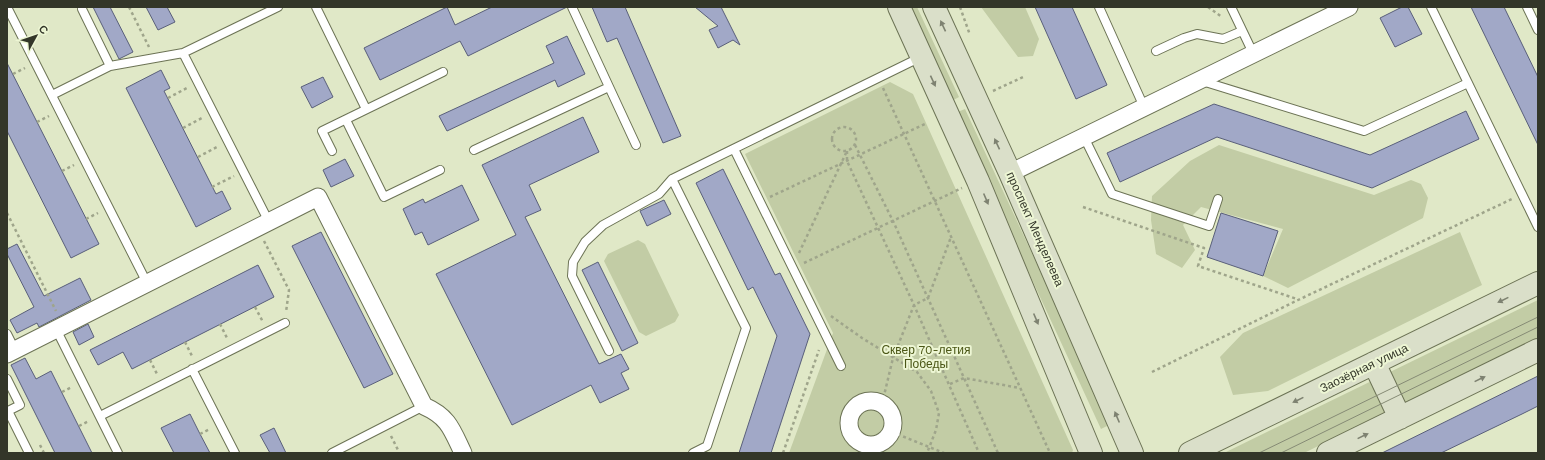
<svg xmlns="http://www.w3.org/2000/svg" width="1545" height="460" viewBox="0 0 1545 460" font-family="'Work Sans',sans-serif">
<rect width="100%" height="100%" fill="#e0e8c7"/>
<path fill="#c2cca5" d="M905 7H917L959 97 948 103Z
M981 7H1025L1039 39 1033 56 1018 57Z
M890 82 913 94 1073 450 1072 453H789L833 333 745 154Z
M965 109 1111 424 1101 429 955 113Z
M1219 145 1374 195 1411 180 1421 184 1428 198 1423 218 1288 288 1263 276 1283 229 1201 207 1183 225 1195 250 1182 268 1156 254 1151 220 1152 196 1190 161Z
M1460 232 1482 285 1268 391 1233 395 1220 357 1243 333Z
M638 240 645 244 679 315 675 322 646 336 639 332 604 261 608 254Z
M1538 300V338L1304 453H1224Z"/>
<path fill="#a1a8c7" stroke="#595f7a" d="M93 7H110L133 52 119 59Z
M146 7H167L175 22 158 30Z
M447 7 455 25 492 7H567L468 56 460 41 380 80 364 48Z
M592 7H625L681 136 663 143 617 38 607 42Z
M695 7H721L740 45 733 40 718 48 709 30 718 26Z
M1035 7H1072L1107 85 1076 99Z
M1402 7H1408L1422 34 1395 47 1380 18Z
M1471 7H1504L1538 77V145Z
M567 36 585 74 558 87 555 80 447 131 439 116 554 63 546 46Z
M7 63 99 244 71 258 7 131Z
M161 70 170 88 164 91 216 194 222 191 231 209 196 227 126 88Z
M323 77 333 97 312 108 301 87Z
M1214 104 1370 155 1466 111 1479 139 1372 188 1217 137 1120 182 1107 153Z
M583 117 599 152 529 185 541 210 525 217 599 364 621 354 629 369 621 373 629 389 600 403 591 385 512 425 436 274 516 235 482 165Z
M345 159 354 176 331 187 323 170Z
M723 169 775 275 780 273 810 334 771 453H739L777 336 753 287 748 290 696 183Z
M462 185 479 220 428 245 422 232 415 235 403 209 423 199 425 203Z
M664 200 671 214 647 226 640 211Z
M1221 213 1278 231 1263 276 1207 257Z
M321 232 393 374 364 388 292 246Z
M17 244 44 296 80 278 91 300 39 327 37 323 17 333 10 320 34 307 7 254V249Z
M598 262 638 343 622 351 582 270Z
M258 265 274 297 132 369 123 352 98 365 90 350Z
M88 324 94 337 79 345 73 332Z
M25 358 36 379 51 371 92 453H55L11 365Z
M1538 376V406L1522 414 1441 453H1382Z
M190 414 200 434 210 453H174L161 428Z
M274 428 286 453H270L260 435Z"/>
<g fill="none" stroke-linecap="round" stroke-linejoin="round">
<defs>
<path id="lane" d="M7 7 147 283
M316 7 366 109
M572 7 636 145
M1099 7 1144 107
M1231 7 1253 53
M1431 7 1538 227
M1527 7 1538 30
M82 9 110 66
M1156 51 1184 38 1197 34 1223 39 1242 31
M183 53 269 222
M1202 81 1364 131 1468 83
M52 95 110 66 183 53 278 7
M346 120 384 197 440 170
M1084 137 1112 194 1209 226 1218 199
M734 149 841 366
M474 150 609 87
M332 151 322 131 443 72
M56 329 118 453
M7 334 15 350
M609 351 572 276 573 262 585 242 603 225 659 194 672 179
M192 369 235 453
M7 379 20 405 8 411 29 453
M100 416 285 323
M332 453 424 406
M693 453 707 446 746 328 672 179 921 57"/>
<path id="street" d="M1010 173 1349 7
M7 354 318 197 424 406C449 417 452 430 463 453
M849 423a22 22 0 1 1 44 0a22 22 0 1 1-44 0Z"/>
<path id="secondary" d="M899 7 978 181 1091 453
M934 7 1010 173 1132 453
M1374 363 1400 418
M1190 453 1538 283
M1328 453 1538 350"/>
</defs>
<use href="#lane" stroke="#6c7355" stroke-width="10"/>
<use href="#street" stroke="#6c7355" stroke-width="19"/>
<use href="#secondary" stroke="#6c7355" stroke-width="24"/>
<path stroke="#9fa58b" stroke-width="2.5" stroke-dasharray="3 3" stroke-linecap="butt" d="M129 7 149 47
M960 7 970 35
M1208 7 1222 17
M13 74 25 68
M883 88 1050 453
M993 91 1023 77
M168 98 187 88
M37 122 49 116
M832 139a12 12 0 1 1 24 0a12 12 0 1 1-24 0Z
M183 128 202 118
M855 145 893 221 998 453
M847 151V161L914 305 979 453
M198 157 217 147
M62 171 74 165
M212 187 234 176
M770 197 927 123
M1083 207 1204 248 1198 266 1297 299
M7 213 56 311
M86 219 98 213
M264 241 289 290 286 312
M799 253 846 153
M804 263 962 188
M255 307 263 322
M831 316 862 338 917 372 931 391 939 413 936 430 927 453
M220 324 228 340
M185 342 193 358
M150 360 157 374
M1152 372 1298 300 1512 199
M950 384 964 378 1020 388
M62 392 72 387
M882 404 893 358 914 305 928 298 951 237
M79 426 89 421
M892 432 944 453
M200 434 210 429
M391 436 398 450
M40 445 44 453
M783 453 819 350
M862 453 865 445"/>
<use href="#lane" stroke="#fff" stroke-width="8"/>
<use href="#street" stroke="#fff" stroke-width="17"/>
<use href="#secondary" stroke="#dadfc9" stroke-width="22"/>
<path stroke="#868b75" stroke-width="1" d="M1259 453 1538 317
M1281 453 1538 327"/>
</g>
<defs><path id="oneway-solid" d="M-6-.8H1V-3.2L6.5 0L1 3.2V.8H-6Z"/></defs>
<g fill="#7e8271">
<use href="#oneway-solid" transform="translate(943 26) rotate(-115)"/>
<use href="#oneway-solid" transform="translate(933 81) rotate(65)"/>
<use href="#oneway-solid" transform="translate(997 144) rotate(-115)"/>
<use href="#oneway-solid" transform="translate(986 199) rotate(67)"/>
<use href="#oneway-solid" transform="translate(1503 300) rotate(154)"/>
<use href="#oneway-solid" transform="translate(1036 319) rotate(67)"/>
<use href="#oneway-solid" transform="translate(1480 379) rotate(-26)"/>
<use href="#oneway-solid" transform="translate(1298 400) rotate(154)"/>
<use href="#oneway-solid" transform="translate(1117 417) rotate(-113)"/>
<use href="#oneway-solid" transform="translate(1363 436) rotate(-26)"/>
</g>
<g text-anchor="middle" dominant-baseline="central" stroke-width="4" stroke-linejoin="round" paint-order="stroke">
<g font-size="12" fill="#333629" stroke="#edf6d4">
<text transform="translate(1035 229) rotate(66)">проспект Менделеева</text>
<text transform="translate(1364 368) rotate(-26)">Заозёрная улица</text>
</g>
<g font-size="12" fill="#4a5615" stroke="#edf6d4">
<text x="926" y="350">Сквер 70-летия<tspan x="926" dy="14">Победы</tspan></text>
</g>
</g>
<rect width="1545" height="460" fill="none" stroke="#333629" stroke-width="16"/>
<g transform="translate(36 36) rotate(50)" stroke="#edf6d4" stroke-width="3" paint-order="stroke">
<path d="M0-3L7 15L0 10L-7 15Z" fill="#333629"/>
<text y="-6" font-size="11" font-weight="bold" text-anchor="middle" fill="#333629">С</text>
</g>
</svg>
